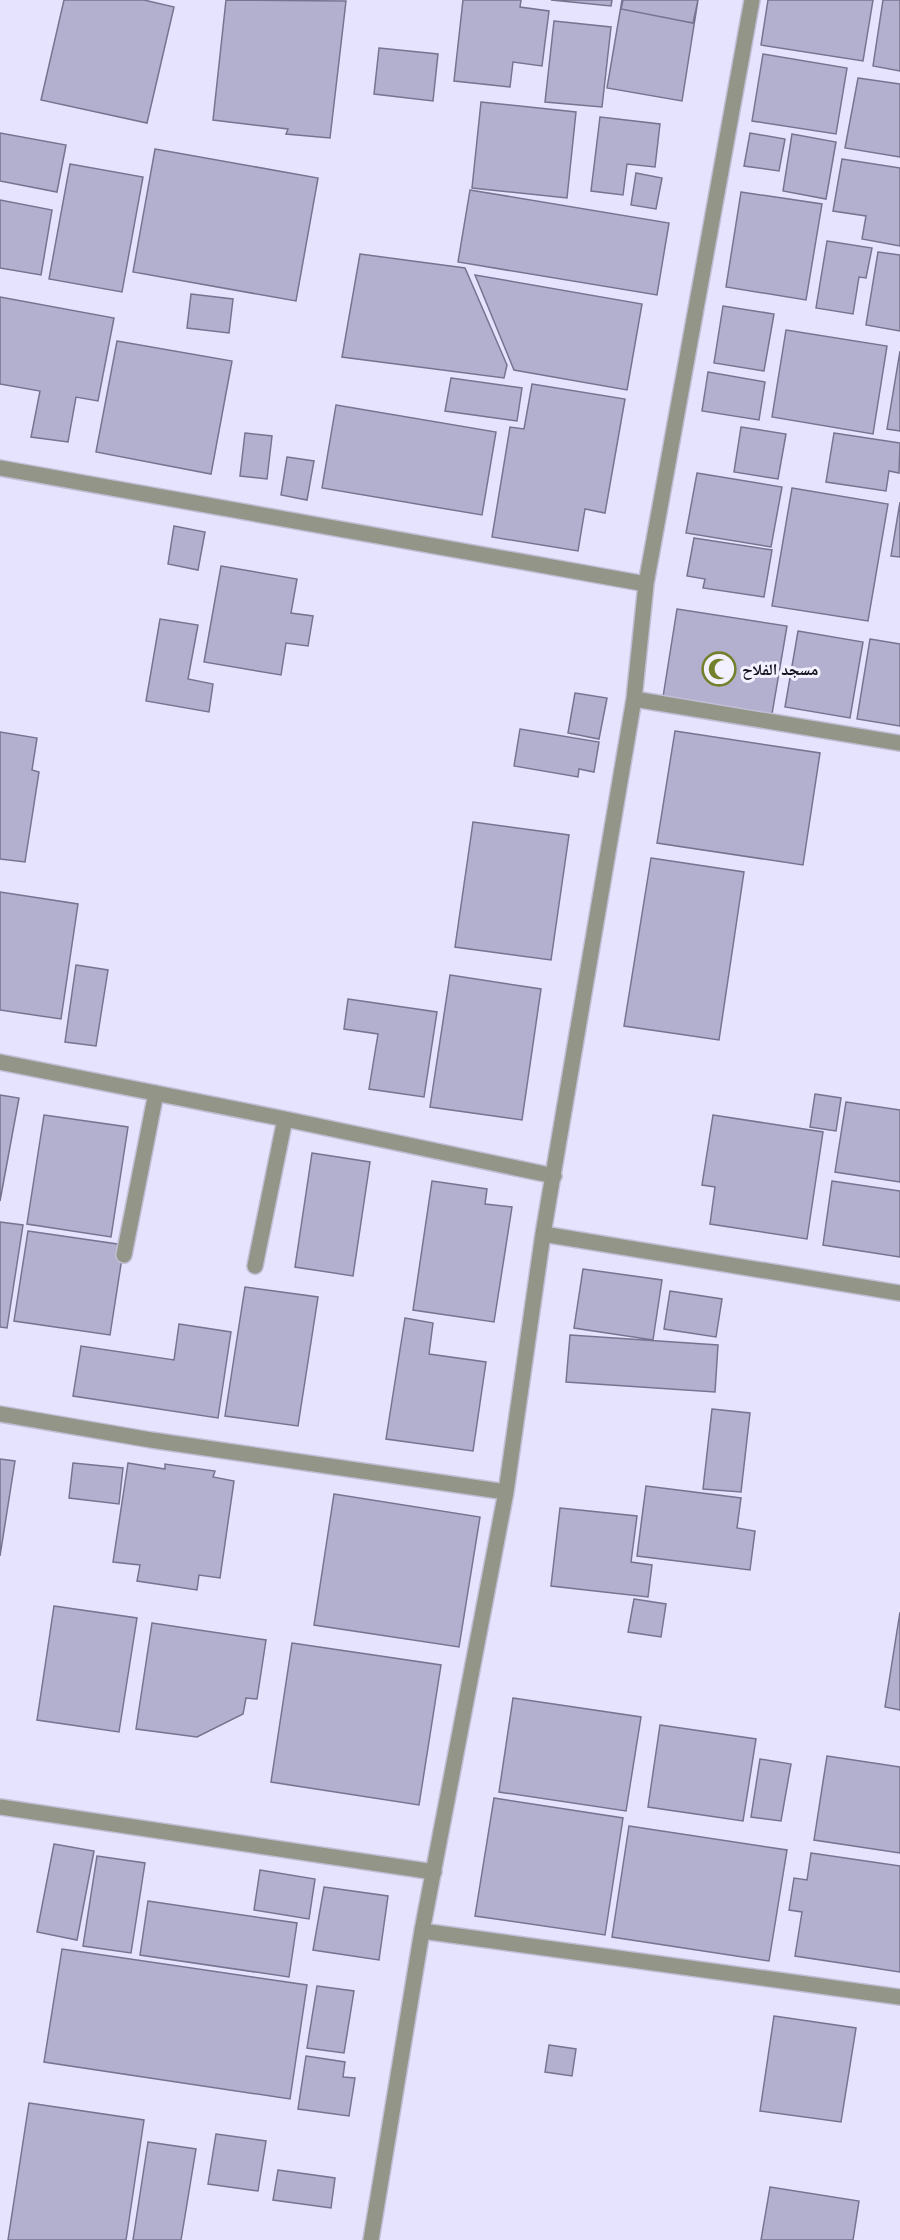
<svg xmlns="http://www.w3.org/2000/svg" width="900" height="2240" viewBox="0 0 900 2240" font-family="'Noto Sans','Noto Naskh Arabic',sans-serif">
<rect width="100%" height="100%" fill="#e5e3fd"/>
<path fill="#b3b0cf" stroke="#777491" stroke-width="1.5" d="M64 0H144L174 7 147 123 41 100Z
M226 0 346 1 330 138 286 134 288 129 213 120Z
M463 0H521L520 7 549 11 542 66 513 62 510 87 454 81Z
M551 0H612L611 6Z
M622 0H698L682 101 607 88Z
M623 0H698L693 23 621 9Z
M768 0H873L863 61 761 45Z
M883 0H900V71L873 66Z
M554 21 611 27 602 107 545 102Z
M379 48 438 54 433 101 374 94Z
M763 54 847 68 836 134 752 121Z
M858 78 900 84V157L845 148Z
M481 102 576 112 567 198 472 188Z
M600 117 660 124 655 167 627 164 623 195 591 191Z
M0 133 66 145 57 192 0 181Z
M750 133 785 139 779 171 744 166Z
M792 134 836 142 826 199 783 191Z
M155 149 318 178 296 301 133 272Z
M842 159 900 168V246L862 239 866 216 833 211Z
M70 164 143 177 122 292 49 279Z
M636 173 662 178 656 209 631 205Z
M470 190 669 223 657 295 458 262Z
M741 192 822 204 806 300 726 287Z
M0 200 52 210 41 275 0 268Z
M827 241 872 248 866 278 859 277 853 314 816 308Z
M878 252 900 255V331L866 325Z
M360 254 465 268 507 365 504 378 342 357Z
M475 275 642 304 627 390 514 370Z
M191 294 233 299 229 333 187 328Z
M0 297 114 318 98 401 76 397 68 442 31 437 40 391 0 384Z
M723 306 774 314 764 371 714 363Z
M786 330 887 346 873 434 772 417Z
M117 341 232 361 211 474 96 452Z
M900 351V431L887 429Z
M708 372 765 382 759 420 702 411Z
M451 378 522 388 517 421 445 411Z
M532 384 625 399 605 513 585 509 578 551 492 537 510 427 524 429Z
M336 405 496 432 482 515 322 488Z
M741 427 786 434 778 479 734 472Z
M245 433 272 436 267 479 240 476Z
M834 433 900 443 899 473 889 471 886 491 826 482Z
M287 457 314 461 307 500 281 495Z
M697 473 782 487 771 547 686 533Z
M792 488 888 504 868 621 772 606Z
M900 502V557L891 556Z
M174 526 205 532 198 570 168 564Z
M694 538 772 550 764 597 703 588 705 579 687 576Z
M221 566 297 579 291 613 313 616 308 646 286 643 281 675 204 662Z
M677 609 787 626 772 714 663 697Z
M160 619 198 625 188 679 213 684 209 712 146 701Z
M798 631 863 642 850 718 785 707Z
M870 639 900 644V726L857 719Z
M575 693 607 698 599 739 568 733Z
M520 729 599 742 594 772 579 769 578 777 514 766Z
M675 731 820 753 803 865 657 843Z
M0 732 37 738 32 770 39 772 25 862 0 859Z
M473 822 569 835 551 960 455 947Z
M651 858 744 872 719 1040 624 1026Z
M0 892 78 904 61 1019 0 1010Z
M76 965 108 970 96 1046 65 1042Z
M450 975 541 989 522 1120 430 1107Z
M348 999 437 1012 424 1097 369 1089 378 1034 344 1029Z
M815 1094 841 1098 836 1131 810 1127Z
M0 1095 19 1098 0 1201Z
M846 1102 900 1110V1182L835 1172Z
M44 1115 128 1127 111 1237 27 1224Z
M713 1115 823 1132 807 1239 710 1224 715 1187 702 1185Z
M312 1153 370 1162 353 1276 295 1267Z
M432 1181 487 1189 485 1204 512 1207 494 1322 413 1310Z
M832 1181 900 1191V1257L823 1245Z
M0 1222 23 1225 7 1328 0 1327Z
M28 1231 124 1245 110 1335 14 1321Z
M583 1269 662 1280 653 1340 574 1328Z
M245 1287 318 1297 298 1426 225 1416Z
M670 1291 722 1299 716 1337 664 1329Z
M405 1318 433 1323 429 1354 486 1362 473 1451 386 1439Z
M179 1324 231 1332 218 1418 73 1396 81 1346 174 1360Z
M570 1335 718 1345 715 1392 566 1382Z
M712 1409 750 1413 741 1492 703 1489Z
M0 1459 15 1461 0 1556Z
M73 1463 123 1468 119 1504 69 1498Z
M128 1463 165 1469V1464L215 1471 213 1477 234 1481 220 1578 199 1575 197 1590 137 1581 140 1565 113 1562Z
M646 1486 741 1498 737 1528 755 1531 750 1570 637 1556Z
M334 1494 480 1517 459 1647 314 1625Z
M560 1508 637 1516 631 1562 652 1565 648 1597 551 1586Z
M634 1599 666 1604 661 1637 628 1632Z
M54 1606 137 1618 119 1732 37 1720Z
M900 1612V1710L885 1707Z
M152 1623 266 1640 257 1699 246 1698 243 1714 197 1737 136 1729Z
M292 1643 441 1665 419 1805 271 1782Z
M513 1698 641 1717 626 1811 499 1792Z
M660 1725 756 1739 743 1821 648 1807Z
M827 1756 900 1767V1853L814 1840Z
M760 1759 791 1764 781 1821 751 1817Z
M494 1798 623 1818 605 1935 475 1916Z
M629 1826 787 1850 769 1961 612 1937Z
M54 1844 94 1851 77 1940 37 1932Z
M811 1853 900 1866V1972L795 1956 802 1912 789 1910 794 1878 807 1880Z
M97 1856 145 1863 131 1953 83 1946Z
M260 1870 315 1879 309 1919 254 1910Z
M324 1887 388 1896 379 1960 313 1950Z
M148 1901 297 1923 289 1977 140 1955Z
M62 1949 307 1985 290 2099 44 2062Z
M317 1986 354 1991 344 2053 307 2048Z
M774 2016 856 2028 841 2122 760 2111Z
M549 2045 576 2049 572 2076 545 2072Z
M306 2056 345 2062 343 2077 355 2078 349 2116 298 2109Z
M29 2103 144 2120 126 2240H8Z
M216 2134 266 2141 258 2191 208 2184Z
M148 2142 196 2149 181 2240H133Z
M278 2170 335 2178 331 2208 273 2200Z
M770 2187 859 2201 853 2240H761Z"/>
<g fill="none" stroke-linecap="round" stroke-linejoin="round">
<defs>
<path id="minor" d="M0 468 646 584 634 699 543 1234 506 1492 422 1931 371 2240
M646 584 752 0
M634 699 900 743
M0 1062 285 1119 554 1176
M543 1234 900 1293
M124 1255 156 1093
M255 1266 285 1119
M0 1414 151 1440 506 1492
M0 1807 434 1872
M422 1931 900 1997"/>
</defs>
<use href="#minor" stroke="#c0bed5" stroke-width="18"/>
<use href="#minor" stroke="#939588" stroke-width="15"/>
</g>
<defs>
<symbol id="mosque-ring" viewBox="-11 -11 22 22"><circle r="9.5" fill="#f3f1ff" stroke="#75802d" stroke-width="1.5"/><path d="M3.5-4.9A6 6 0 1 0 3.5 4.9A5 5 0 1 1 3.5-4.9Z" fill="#75802d"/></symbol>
</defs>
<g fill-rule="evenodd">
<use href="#mosque-ring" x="700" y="650" width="38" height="38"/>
</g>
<g text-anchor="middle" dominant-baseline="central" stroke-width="6" stroke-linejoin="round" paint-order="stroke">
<g font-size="16" font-weight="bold" fill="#171521" stroke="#f3f1ff" text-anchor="start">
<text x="742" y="669">مسجد الفلاح</text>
</g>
</g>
</svg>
